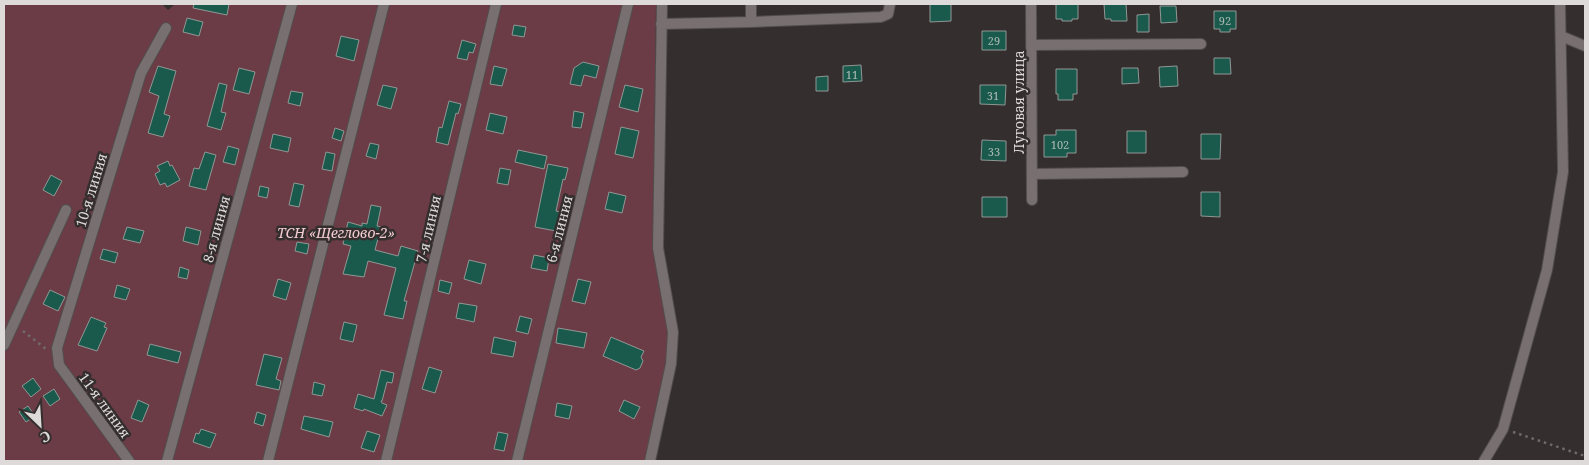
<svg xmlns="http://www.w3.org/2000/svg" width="1589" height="465" viewBox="0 0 1589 465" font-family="'Noto Serif',serif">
<rect width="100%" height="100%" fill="#342e2f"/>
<path fill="#6b3c45" d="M4 4H162L168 10 175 4H656L653 248 668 332 667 364 645 461H4Z"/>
<path fill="#1a5a4c" stroke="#909795" d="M194 4H229L227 15 193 8Z
M930 4H951V21L930 22Z
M1056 4H1078V19H1072V21H1062V19H1056Z
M1104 4H1126L1127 21H1111V19H1105Z
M1160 6H1176L1177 22 1161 23Z
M1214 11H1236V29H1230V32H1220V29H1214Z
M1149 14V32H1137V15Z
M187 18 203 22 199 36 183 32Z
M514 25 526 27 524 37 512 35Z
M982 31H1006V50H982Z
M341 36 359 40 354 61 336 56Z
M462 40 476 44 473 53 469 52 467 60 457 58Z
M1214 58H1230L1231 74H1214Z
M583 62 599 66 596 78 584 75 581 86 570 84 574 68Z
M861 65 862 81 843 82V66Z
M158 66 176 71 164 114 170 116 163 137 148 133 159 96 149 92Z
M494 66 507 69 502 86 490 84Z
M1177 66 1178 86 1160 87 1159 67Z
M239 68 255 72 249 94 233 90Z
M1122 68H1138L1139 83 1122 84Z
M1056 69H1077V94H1073V100H1058V94H1056Z
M828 76V91H816V77Z
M219 83 227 85 221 112 226 113 221 130 207 126Z
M383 85 397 88 391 109 377 105Z
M625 85 643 89 638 112 619 107Z
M980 85H1006L1005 105 980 104Z
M291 91 303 93 300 106 288 103Z
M449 101 461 104 458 114 456 113 448 145 436 142 439 127 442 128Z
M574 111 584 113 581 128 572 127Z
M490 113 507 117 503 134 486 130Z
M621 127 639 131 633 158 615 154Z
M335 128 344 131 341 141 332 138Z
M1056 130H1076V153H1067V157H1044V135H1056Z
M1127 131H1146V153H1127Z
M273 134 291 138 288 152 270 148Z
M1201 134H1221L1220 159H1201Z
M982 140 1006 141V161L981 160Z
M370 143 379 145 376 159 366 156Z
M228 146 239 149 235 165 223 162Z
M518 150 547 156 544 169 515 162Z
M205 152 216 155 206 190 189 186 194 168 199 169Z
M326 152 335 154 332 171 322 169Z
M168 161 170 166 172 165 180 180 167 187 165 183 160 185 155 174 160 171 157 166Z
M548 164 568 168 565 180 563 179 556 211 560 212 556 231 535 227Z
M500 168 511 170 508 185 497 183Z
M51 175 62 181 54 196 43 190Z
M294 183 304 185 299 207 289 205Z
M260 186 269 188 267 198 258 196Z
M609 192 626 196 622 213 605 209Z
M1201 192H1220V217L1201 216Z
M982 197H1007V217H982Z
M371 205 381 207 377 226 381 227 375 250 398 256 401 246 418 251 404 301H407L403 319 384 315 396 268 368 261 364 277 343 274 351 246 343 244 348 222 362 226V223L367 224Z
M127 227 144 231 140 243 123 239Z
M186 227 201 231 198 245 183 241Z
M297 242 309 244 307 254 295 251Z
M103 249 118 253 115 263 100 259Z
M534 255 549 258 547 271 531 268Z
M469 260 486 264 481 284 464 279Z
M180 267 189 270 187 279 178 277Z
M278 279 291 283 286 300 273 296Z
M578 279 591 282 585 304 572 301Z
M440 280 452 283 449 294 438 291Z
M117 285 130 289 126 300 114 297Z
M50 290 65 297 58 311 43 304Z
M459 303 477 306 474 322 456 318Z
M520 316 532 319 528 334 516 331Z
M91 317 106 323 104 327 107 328 97 351 78 345Z
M344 322 357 325 353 342 340 339Z
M558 328 587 333 584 348 556 343Z
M494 337 516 342 513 357 491 353Z
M611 337 644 351 641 357 643 361 640 368 636 370 603 356Z
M150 344 181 352 178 363 147 355Z
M264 354 282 358 276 379 281 381 279 390 256 385Z
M429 367 442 371 435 393 422 389Z
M381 370 394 373 392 383 387 382 382 401H381L382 403 387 405 382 416 364 409 363 411 354 408 358 394 374 399Z
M33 378 41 389 31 397 22 386Z
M314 382 325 385 322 396 312 394Z
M54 389 60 399 50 406 43 396Z
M138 400 149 405 142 422 131 418Z
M624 400 640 407 634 419 619 411Z
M557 403 572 406 569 419 555 416Z
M28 406 35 416 26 422 19 412Z
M257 412 266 415 263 426 254 423Z
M304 416 333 422 329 437 301 429Z
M201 429 216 434 210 448 193 442 196 433 199 434Z
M367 431 380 435 374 452 361 448Z
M498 432 508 434 504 451 494 449Z"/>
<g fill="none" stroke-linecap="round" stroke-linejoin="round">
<defs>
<path id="street" d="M751 4V22
M1031 4 1032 200
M661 24 751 22 881 17 888 14 890 4
M1561 36 1585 46
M1032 45 1201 44
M1032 174 1183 172
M4 345 66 210
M129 461 59 365 57 348 141 73 166 28
M167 461 292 4
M268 461 384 4
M386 461 496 4
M517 461 628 4
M650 461 671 364 673 332 658 248 662 4
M1484 461 1503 429 1547 270 1563 172 1560 4"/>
</defs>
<use href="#street" stroke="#524d4e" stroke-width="12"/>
<path stroke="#706b6b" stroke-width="2.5" stroke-dasharray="2.5 4" stroke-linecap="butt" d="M23 331 46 349
M1513 432 1585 456"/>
<use href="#street" stroke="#776f70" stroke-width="10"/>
</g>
<g text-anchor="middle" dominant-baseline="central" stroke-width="5" stroke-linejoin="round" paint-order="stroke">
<g font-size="11" fill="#adbab6">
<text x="1225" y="20">92</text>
<text x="994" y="40">29</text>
<text x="852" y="74">11</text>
<text x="993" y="95">31</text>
<text x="1060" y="144">102</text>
<text x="994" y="151">33</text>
</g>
<g font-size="14" fill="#dedada" stroke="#342e2f">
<text transform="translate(1018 102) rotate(-90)">Луговая улица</text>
<text transform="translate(91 190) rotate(-73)">10-я линия</text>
<text transform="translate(216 229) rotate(-75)">8-я линия</text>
<text transform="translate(428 229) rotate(-77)">7-я линия</text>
<text transform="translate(559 229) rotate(-76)">6-я линия</text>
<text transform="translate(105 405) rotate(54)">11-я линия</text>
</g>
<g font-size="14" font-style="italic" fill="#f4ccd1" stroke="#342e2f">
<text x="336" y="232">ТСН «Щеглово-2»</text>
</g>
</g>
<rect width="1589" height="465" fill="none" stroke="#dedada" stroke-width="10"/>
<g transform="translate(40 425) rotate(155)" stroke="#342e2f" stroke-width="4" paint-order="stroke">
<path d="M0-4L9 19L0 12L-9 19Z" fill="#dedada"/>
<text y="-8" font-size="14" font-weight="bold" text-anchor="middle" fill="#dedada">С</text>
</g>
</svg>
